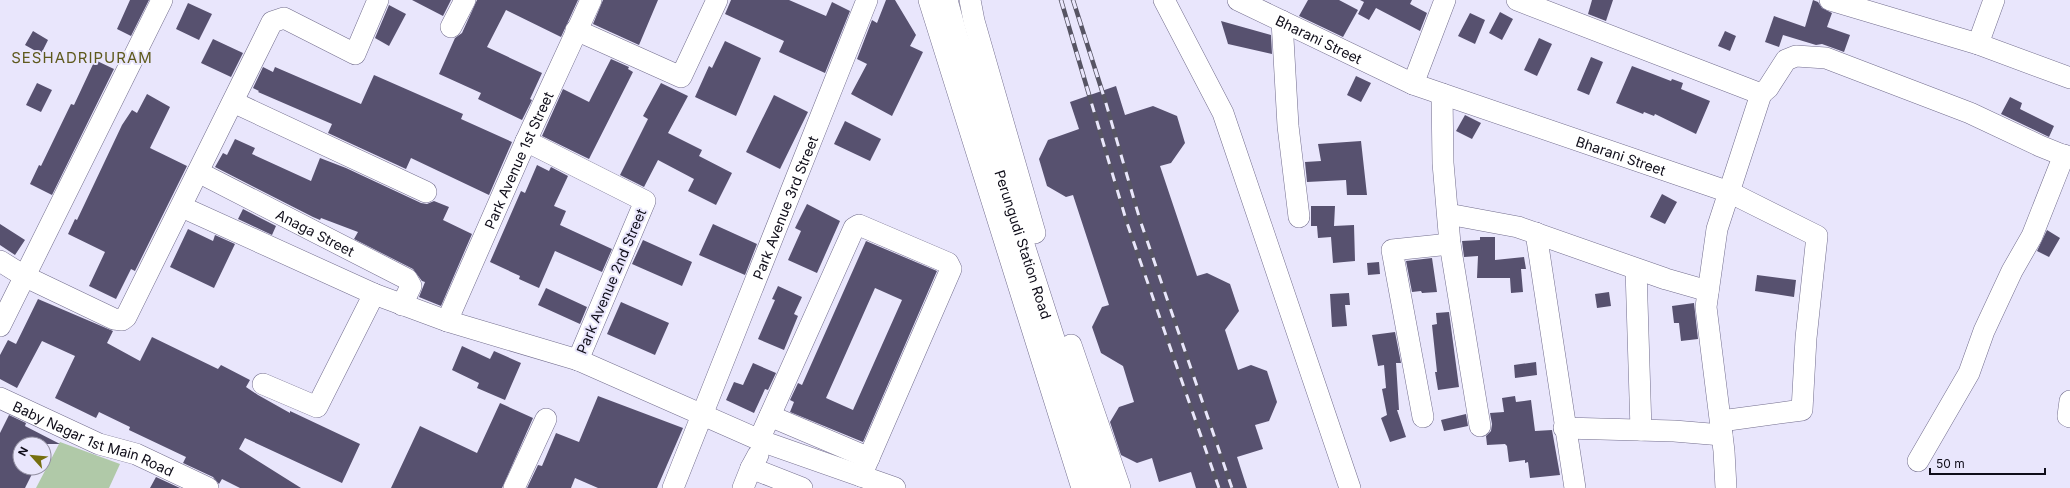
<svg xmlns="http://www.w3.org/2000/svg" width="2070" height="488" viewBox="0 0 2070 488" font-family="Inter,sans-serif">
<rect width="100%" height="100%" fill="#e9e6fc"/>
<path fill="#b0c9a8" d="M60 442 120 464 109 488H36Z"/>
<path fill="#57516f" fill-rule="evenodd" d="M130 0H149L131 36 117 29Z
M412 0H451L443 16Z
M477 0H578L561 37 506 10 487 47 542 73 530 99 532 100 522 120 478 99 481 93 439 74 455 38 462 33Z
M603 0H658L639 45 593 24Z
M731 0H789L826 16 832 2 850 11 825 73 779 52 784 41 725 14Z
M886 0H895L916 35 910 46 923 52 892 116 851 94 867 64 857 59 872 20 877 23Z
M1308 0H1339L1358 10 1343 37 1299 16Z
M1360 0H1412L1410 4 1427 13 1420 31 1376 8 1369 20 1358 14 1364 2Z
M1592 0H1613L1606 21 1588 14Z
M1813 0 1818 2 1822 8 1832 13 1827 27 1850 35 1844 52 1822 44 1816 45 1783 35 1779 47 1765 42 1774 16 1805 27Z
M188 3 212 14 199 40 176 29Z
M389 5 406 14 389 46 375 38Z
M1500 12 1513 19 1502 40 1489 33Z
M1470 13 1485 20 1475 44 1458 36Z
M1221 21 1271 35 1272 54 1228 44Z
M33 31 48 40 41 54 25 45Z
M1725 31 1736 36 1730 51 1718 46Z
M1539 38 1552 44 1537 76 1524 70Z
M213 39 243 53 231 77 201 63Z
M725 41 761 58 736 116 695 97 709 66 712 68Z
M1591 57 1603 62 1589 95 1577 90Z
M611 59 629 67 628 69 633 72 589 159 542 136 563 89 589 102Z
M95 60 114 69 52 195 30 184 39 165 41 166 71 104 74 105Z
M1632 66 1671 81 1672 79 1683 83 1681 89 1710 101 1696 134 1655 114 1654 116 1644 112 1643 114 1616 103Z
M263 67 273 72 275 67 361 104 374 75 463 114 461 119 512 142 489 195 411 158 406 169 328 133 332 124 258 92 259 91 253 88Z
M1356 76 1371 83 1361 102 1347 95Z
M37 83 52 90 41 112 26 105Z
M661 83 688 96 668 133 702 150 699 156 732 173 716 205 688 191 694 179 658 160 644 187 620 175 648 119 643 116Z
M1116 86 1125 115 1153 106 1177 116 1185 143 1171 163 1160 166 1197 276 1207 273 1230 284 1239 311 1225 330 1238 370 1251 365 1267 371 1277 402 1269 421 1255 425 1263 449 1237 457 1247 488H1196L1191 472 1159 482 1152 458 1137 463 1121 455 1110 422 1119 407 1134 402 1123 366 1101 353 1092 327 1102 307 1109 305 1073 195 1066 197 1047 186 1039 159 1048 140 1079 129 1070 102Z
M147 94 170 107 150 148 187 166 135 271 131 269 116 299 89 286 105 252 68 234 75 219 77 220 122 125 132 110 137 113Z
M774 95 808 112 780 169 746 152Z
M2010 97 2022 103 2020 109 2054 126 2049 137 2001 114Z
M1465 115 1481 123 1472 139 1456 131Z
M845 121 881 139 870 161 834 144Z
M235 139 255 148 252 154 311 181 320 158 346 168 421 203 427 204 434 201 449 207 443 220 472 234 441 306 419 297 425 282 422 281 413 269 354 239 358 232 321 218 320 220 313 217 215 167 223 153 227 155Z
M1361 141 1367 195H1347L1346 180 1307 182 1305 162 1321 161 1318 144Z
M537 165 549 171 551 167 568 176 554 206 566 211 560 225 612 249 602 272 555 251 539 288 519 279 520 276 490 262 521 191 525 193Z
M1662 194 1677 202 1665 224 1650 217Z
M807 204 840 221 817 273 788 260 801 231 795 228Z
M1311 206H1335L1334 226 1354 225 1355 261 1333 263 1331 237 1318 238 1317 226H1311Z
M243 209 276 226 272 235 238 219Z
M0 224 25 240 15 255 0 245Z
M713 224 757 244 745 275 699 255Z
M188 229 213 241 215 235 235 244 214 288 170 267Z
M2047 230 2060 238 2049 257 2037 251Z
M1480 237H1495V260L1524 257 1526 269H1521L1523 292 1511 293 1510 278H1477L1478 256 1464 257 1462 241 1480 240Z
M643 240 692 262 682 286 632 264Z
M866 241 937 271 863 442 790 412 794 402 790 400 798 383 802 385ZM875 288 902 300 853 410 826 398Z
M1432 258 1437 292 1422 293 1421 291 1412 292 1406 261Z
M1379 262 1380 274 1368 275 1367 263Z
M1757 275 1796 280 1794 297 1755 291Z
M778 286 802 297 794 314 798 316 784 350 758 339 775 300 772 299Z
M546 288 587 307 580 324 538 305Z
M1609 292 1611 306 1597 308 1595 294Z
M1349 293 1350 305H1345L1347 326 1332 327 1330 294Z
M38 299 113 331 107 343 140 361 152 337 218 369 221 365 250 380 246 387 258 395 290 413V411L360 444 342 483 245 438 239 449 301 488H240L222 479 219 484 213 477 183 463 186 457 129 430 130 427 99 412 96 418 55 398 75 356 42 341 17 388 0 379V355L8 340 16 344Z
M621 302 669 323 655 355 607 334Z
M1694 303 1698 339 1681 341 1679 323H1674L1672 306Z
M1449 312 1459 387 1438 390 1435 372H1437L1432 325 1437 324 1436 313Z
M1395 332 1401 363H1396L1399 410H1397L1406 437 1390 442 1381 418 1387 415 1382 389 1386 388 1384 365 1378 366 1372 335Z
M462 346 490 359 494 351 521 363 505 400 477 388 479 383 452 370Z
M1536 362 1537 375 1515 378 1514 365Z
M753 363 776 373 768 390 765 389 754 413 726 400 734 382 743 385Z
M598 396 683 428 657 488H598L575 478 571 488H527L538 465 542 466 556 433 579 442Z
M1515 396 1516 402 1531 400 1535 431 1552 430 1560 475 1530 478 1528 462 1525 463V460L1509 462 1507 446 1505 444 1487 445 1486 436 1491 431 1492 424 1490 413 1504 412 1502 398Z
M500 403 533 418 502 488H391L420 426 477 453Z
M1466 414 1468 426 1444 431 1441 420Z
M9 415 26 423 25 426 60 444H20V468H35L25 488H0V433Z
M156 477 180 488H150Z"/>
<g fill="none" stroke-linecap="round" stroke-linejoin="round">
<defs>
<g id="minor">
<path d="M929 0 1082 488"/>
<path id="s1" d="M947 0 956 33 1102 488"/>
<path d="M970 0 974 21 1035 233"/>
<path d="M1164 0 1223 113 1350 488"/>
<path id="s2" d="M1238 0 1413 84 1729 192 1817 236 1806 338 1802 410 1721 421"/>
<path d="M1517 0 1761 94 1768 88 1786 60 1796 56 1826 58 1970 113 2040 146 2070 158"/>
<path d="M1830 0 1978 44 2070 78"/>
<path d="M1282 21 1288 126 1299 217"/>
<path d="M451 27 465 0"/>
<path d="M576 30 681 77 717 0"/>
<path d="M1978 44 1994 0"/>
<path d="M1413 84 1445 0"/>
<path d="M1442 94 1443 163 1450 244 1480 426"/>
<path d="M233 102 426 192"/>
<path d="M526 141 645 201 578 360"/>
<path id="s3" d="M198 172 407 279 411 286 402 305"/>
<path d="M182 207 374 294 447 321 578 360 764 442 895 488"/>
<path d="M1448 214 1518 227 1666 279 1708 291"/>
<path d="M1536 233 1575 488"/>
<path d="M0 261 24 276 114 319 122 320 126 317 272 22 284 18 355 54 378 0"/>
<path d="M1636 269 1641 430"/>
<path id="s4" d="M447 321 526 141 591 0"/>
<path d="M0 326 162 0"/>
<path d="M1071 345 1120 488"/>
<path d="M263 384 317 407 374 294"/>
<path id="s5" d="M0 398 99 444 136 454 208 488"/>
<path d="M2070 401 2068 416 2070 417"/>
<path d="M770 416 869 458"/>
<path d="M1423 417 1392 250 1450 244"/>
<path d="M1564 428 1674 431 1722 435"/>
<path d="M759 440 854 228 859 225 948 263 951 269 861 476"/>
<path d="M1918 461 1969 373 1984 331 2012 271 2032 236 2064 155"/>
<path d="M751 468 802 488"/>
<path d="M514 488 546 419"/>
<path id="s6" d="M673 488 867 0"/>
<path d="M743 488 751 468 758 455"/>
<path d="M1726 488 1724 451 1706 307 1717 229 1761 94"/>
</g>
</defs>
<use href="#minor" stroke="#726d8d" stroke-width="22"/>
<use href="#minor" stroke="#fff" stroke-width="21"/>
<defs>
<path id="rail" d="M1061 0 1127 223 1219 488
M1073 0 1105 100 1140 220 1232 488"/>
</defs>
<use href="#rail" stroke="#575564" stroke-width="4.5"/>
<use href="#rail" stroke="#e9e6fc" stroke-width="3" stroke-dasharray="9" stroke-linecap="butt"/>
</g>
<g text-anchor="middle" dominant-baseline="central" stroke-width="4" stroke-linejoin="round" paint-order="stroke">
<g font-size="14" fill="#0f0d19" stroke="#e9e6fc">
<text stroke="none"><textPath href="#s2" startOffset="90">Bharani Street</textPath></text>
<text stroke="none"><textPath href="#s2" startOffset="414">Bharani Street</textPath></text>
<text stroke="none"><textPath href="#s4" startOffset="176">Park Avenue 1st Street</textPath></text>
<text stroke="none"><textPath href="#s6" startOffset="302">Park Avenue 3rd Street</textPath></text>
<text stroke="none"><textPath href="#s3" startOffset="132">Anaga Street</textPath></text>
<text stroke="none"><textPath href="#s1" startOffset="256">Perungudi Station Road</textPath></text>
<text transform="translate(611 281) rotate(-67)">Park Avenue 2nd Street</text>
<text stroke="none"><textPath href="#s5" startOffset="102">Baby Nagar 1st Main Road</textPath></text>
</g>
<g font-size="15" letter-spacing="1" fill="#5e591d" stroke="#e9e6fc">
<text x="82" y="57">SESHADRIPURAM</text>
</g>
</g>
<g transform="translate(32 456) rotate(297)"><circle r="19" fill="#e9e6fc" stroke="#928fa1"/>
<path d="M0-3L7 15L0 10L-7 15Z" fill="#766f0f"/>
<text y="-6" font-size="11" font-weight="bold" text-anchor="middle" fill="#0f0d19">N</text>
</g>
<path d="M1930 468v6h115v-6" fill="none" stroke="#0f0d19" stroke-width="2"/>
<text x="1936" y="468" font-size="12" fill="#0f0d19" stroke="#e9e6fc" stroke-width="3" paint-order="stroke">50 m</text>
</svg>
